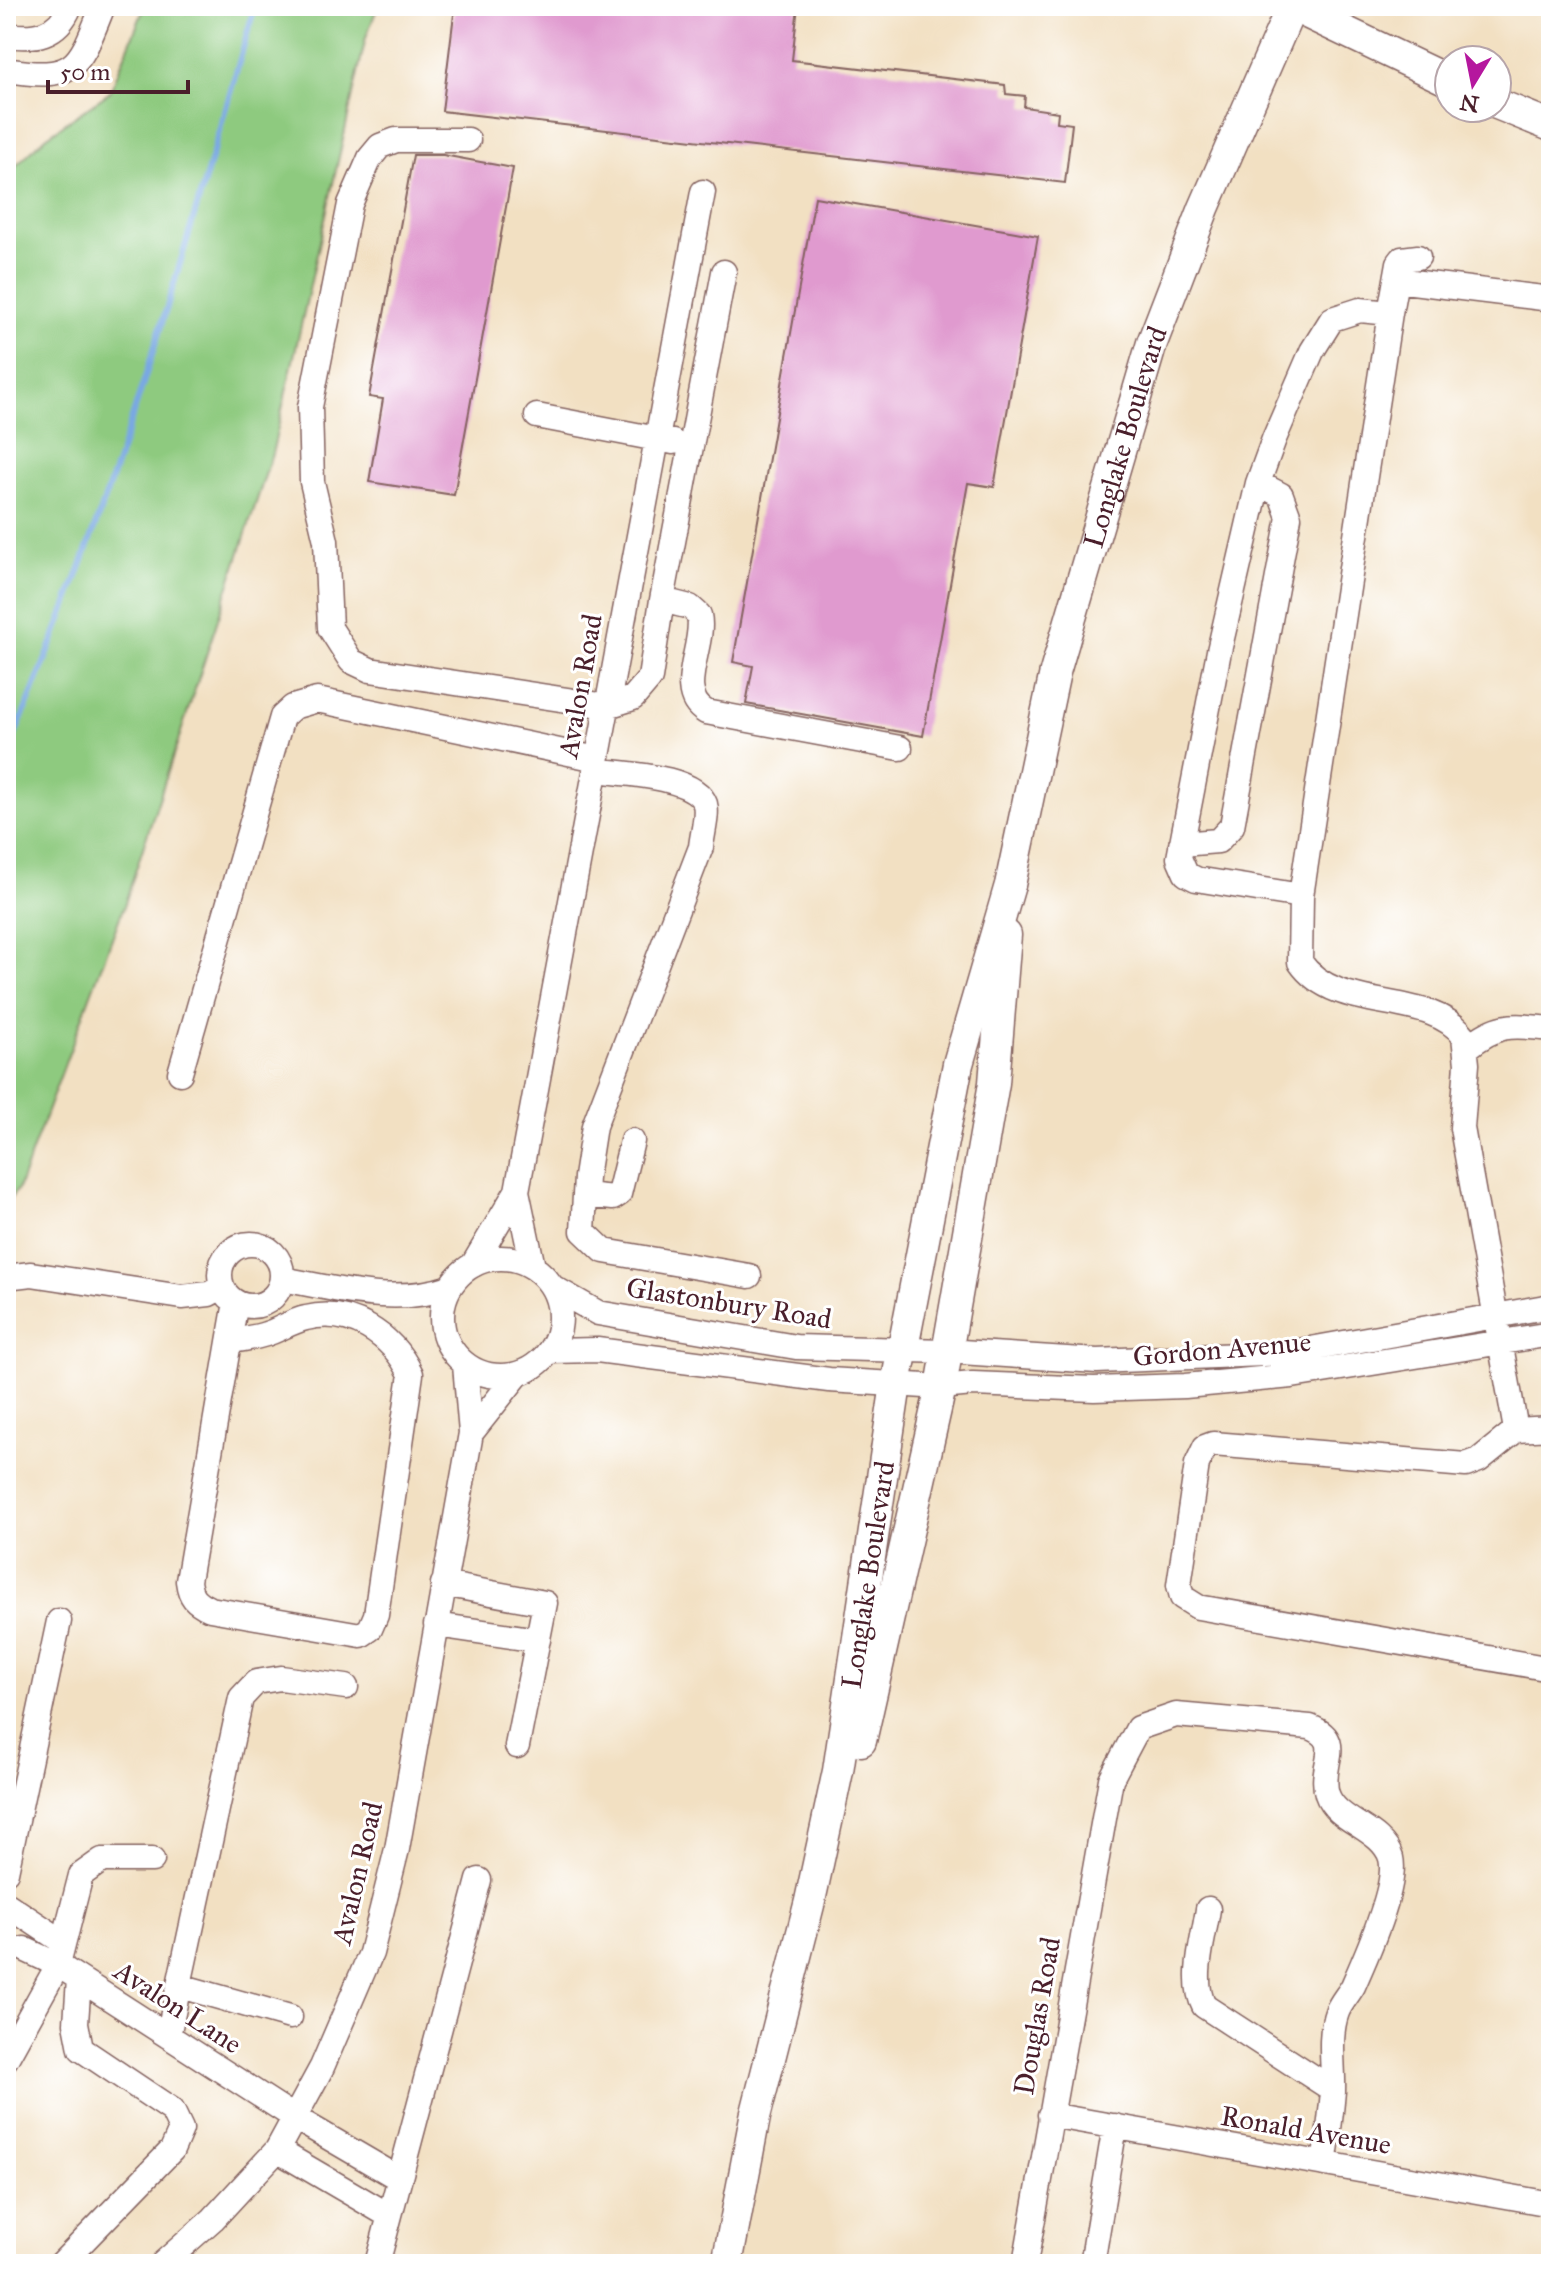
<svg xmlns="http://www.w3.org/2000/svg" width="1557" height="2270" viewBox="0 0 1557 2270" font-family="'IM FELL Great Primer',serif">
<rect width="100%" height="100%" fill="#fff"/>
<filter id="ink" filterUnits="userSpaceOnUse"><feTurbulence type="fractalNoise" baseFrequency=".0125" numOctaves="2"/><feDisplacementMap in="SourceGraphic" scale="16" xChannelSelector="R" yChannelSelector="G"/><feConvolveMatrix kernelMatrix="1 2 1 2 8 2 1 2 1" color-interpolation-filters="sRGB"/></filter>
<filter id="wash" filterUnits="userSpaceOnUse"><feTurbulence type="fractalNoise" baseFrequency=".006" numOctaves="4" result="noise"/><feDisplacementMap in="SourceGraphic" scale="32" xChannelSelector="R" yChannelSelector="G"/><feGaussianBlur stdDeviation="1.8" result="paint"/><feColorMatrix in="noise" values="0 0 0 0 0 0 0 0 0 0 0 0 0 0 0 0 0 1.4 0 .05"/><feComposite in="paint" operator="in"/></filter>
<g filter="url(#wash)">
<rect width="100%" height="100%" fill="#f2e0c2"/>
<path fill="#8eca7f" stroke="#6c7455" stroke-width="2" d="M145 6H378L366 37 272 454 124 906 18 1189 6 1204V175L46 137 110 92Z"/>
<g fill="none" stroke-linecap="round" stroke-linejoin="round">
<path stroke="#79a8e3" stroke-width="6" d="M6 756C110 514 183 259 255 6"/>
</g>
<g id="blocks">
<path fill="#e09acf" d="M455 6H798L792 60 1005 85 1006 94 1025 96 1024 107 1058 112 1057 122 1072 124 1065 183 442 111Z
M413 155H443L513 168 454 495 369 482 383 399 369 397Z
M815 197 1038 236 994 487 968 483 923 736 746 704 753 666 733 662Z"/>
</g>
</g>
<g filter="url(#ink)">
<use href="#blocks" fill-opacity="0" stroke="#856360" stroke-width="2"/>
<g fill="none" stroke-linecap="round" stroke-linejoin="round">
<defs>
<path id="minor" d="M6 35C34 39 58 36 70 6
M6 70C77 81 78 68 103 6
M468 140H396L380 146 370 158 350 204 310 407 312 482 326 541 330 628 351 661 370 670 607 706 633 698 650 678 662 600 690 607 699 615C706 645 673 693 706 712L900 748
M1418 257 1402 259 1399 263 1390 313 1360 310 1332 319 1312 351 1274 439 1258 483 1219 651 1179 858 1186 874 1196 879 1301 896 1300 962C1337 1016 1428 989 1464 1036L1467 1064 1462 1128 1516 1430
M1396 280 1551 299
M537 416 673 442
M662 600 724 272
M595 770C621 774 695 775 705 804 708 815 702 835 701 847L594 1126 586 1177 583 1231 604 1251 749 1276
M1181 844 1218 841 1232 826 1289 517 1281 495 1258 483
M1301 896 1390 313
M1467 1048C1499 1022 1512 1025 1551 1029
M180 1073 282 717 293 707 317 700 597 759
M517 1191 533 1267
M585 1195 613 1198 619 1194 632 1141
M220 1275a31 31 0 1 1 62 0a31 31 0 1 1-62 0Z
M442 1317a59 59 0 1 1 118 0a59 59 0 1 1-118 0Z
M473 1265 517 1191 703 192
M6 1277 31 1274 182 1297 209 1294 222 1287
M282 1279C339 1289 394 1306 450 1287
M554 1288 598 1313 796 1347 946 1351 1097 1361 1288 1353 1551 1306
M229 1342C241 1339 254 1338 266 1334 279 1330 292 1321 306 1318 351 1307 392 1335 411 1374L376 1615 370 1629 361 1635 210 1609C195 1602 190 1597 188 1581L229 1342 236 1302
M550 1351 597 1350 829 1380 941 1387 973 1384 1094 1389 1185 1386 1292 1376 1551 1334
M1551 1428 1516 1430 1479 1460 1466 1465 1213 1444 1205 1447 1197 1464 1179 1585 1182 1597 1198 1607 1551 1669
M471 1433 518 1374
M443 1584 545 1603 517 1746
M436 1625 538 1640
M6 1872 59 1621
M6 1904 63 1942
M1208 1909C1204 1939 1190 1979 1204 2006L1333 2090
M24 1949 58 1965 297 2119 398 2178
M180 1986 290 2017
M168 2036 241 1698 256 1682 281 1678 346 1687
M6 2059 58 1965 81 1875 102 1860H152
M1050 2115 1551 2204
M277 2150 388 2215
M61 2264 172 2150 181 2129 172 2110 81 2049 76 2023 79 1979
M162 2264 213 2219 277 2150 322 2067 371 1953 397 1849 471 1433 465 1365
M377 2264 479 1880
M1025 2264 1111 1779 1138 1728 1176 1715 1310 1727C1347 1741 1318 1765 1327 1794 1336 1822 1382 1828 1391 1858 1398 1886 1365 1959 1353 1986 1348 1995 1341 2002 1337 2012 1328 2036 1334 2066 1333 2091 1331 2115 1328 2139 1324 2164
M1092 2264 1115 2126"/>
<g id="major">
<path d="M1292 6 1449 81"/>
<path d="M1497 104 1551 126"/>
<path d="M861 1741 941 1387 994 1083 1006 935"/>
<path id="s1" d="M727 2264 755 2117 810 1901 838 1771 896 1384 958 1064 1010 885 1055 672 1152 343 1204 208 1292 6"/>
</g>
</defs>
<use href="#minor" stroke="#856360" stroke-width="27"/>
<use href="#major" stroke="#856360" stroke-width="33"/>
<use href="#minor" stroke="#fff" stroke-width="24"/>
<use href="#major" stroke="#fff" stroke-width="30"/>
</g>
</g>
<g text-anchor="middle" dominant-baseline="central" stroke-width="6" stroke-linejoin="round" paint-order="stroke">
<g font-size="28" fill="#4a1f2b" stroke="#fff">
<text stroke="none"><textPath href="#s1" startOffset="1872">Longlake Boulevard</textPath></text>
<text transform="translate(580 686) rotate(-80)">Avalon Road</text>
<text transform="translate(729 1303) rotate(9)">Glastonbury Road</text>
<text transform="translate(1222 1349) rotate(-5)">Gordon Avenue</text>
<text stroke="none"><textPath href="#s1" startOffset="704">Longlake Boulevard</textPath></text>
<text transform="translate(357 1873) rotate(-77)">Avalon Road</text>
<text transform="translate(178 2007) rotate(33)">Avalon Lane</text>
<text transform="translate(1037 2016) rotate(-80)">Douglas Road</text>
<text transform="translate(1306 2130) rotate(10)">Ronald Avenue</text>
</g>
</g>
<rect width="1557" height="2270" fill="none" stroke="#fff" stroke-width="32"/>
<g transform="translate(1473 84) rotate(190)"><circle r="38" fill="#ffffff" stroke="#b7a5aa" stroke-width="2"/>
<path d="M0-6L14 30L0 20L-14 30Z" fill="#b5179e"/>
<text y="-12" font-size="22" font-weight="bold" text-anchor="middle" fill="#4a1f2b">N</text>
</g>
<path d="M48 80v12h140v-12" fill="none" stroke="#4a1f2b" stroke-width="4"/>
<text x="60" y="80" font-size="24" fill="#4a1f2b" stroke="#ffffff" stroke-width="6" paint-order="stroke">50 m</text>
</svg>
